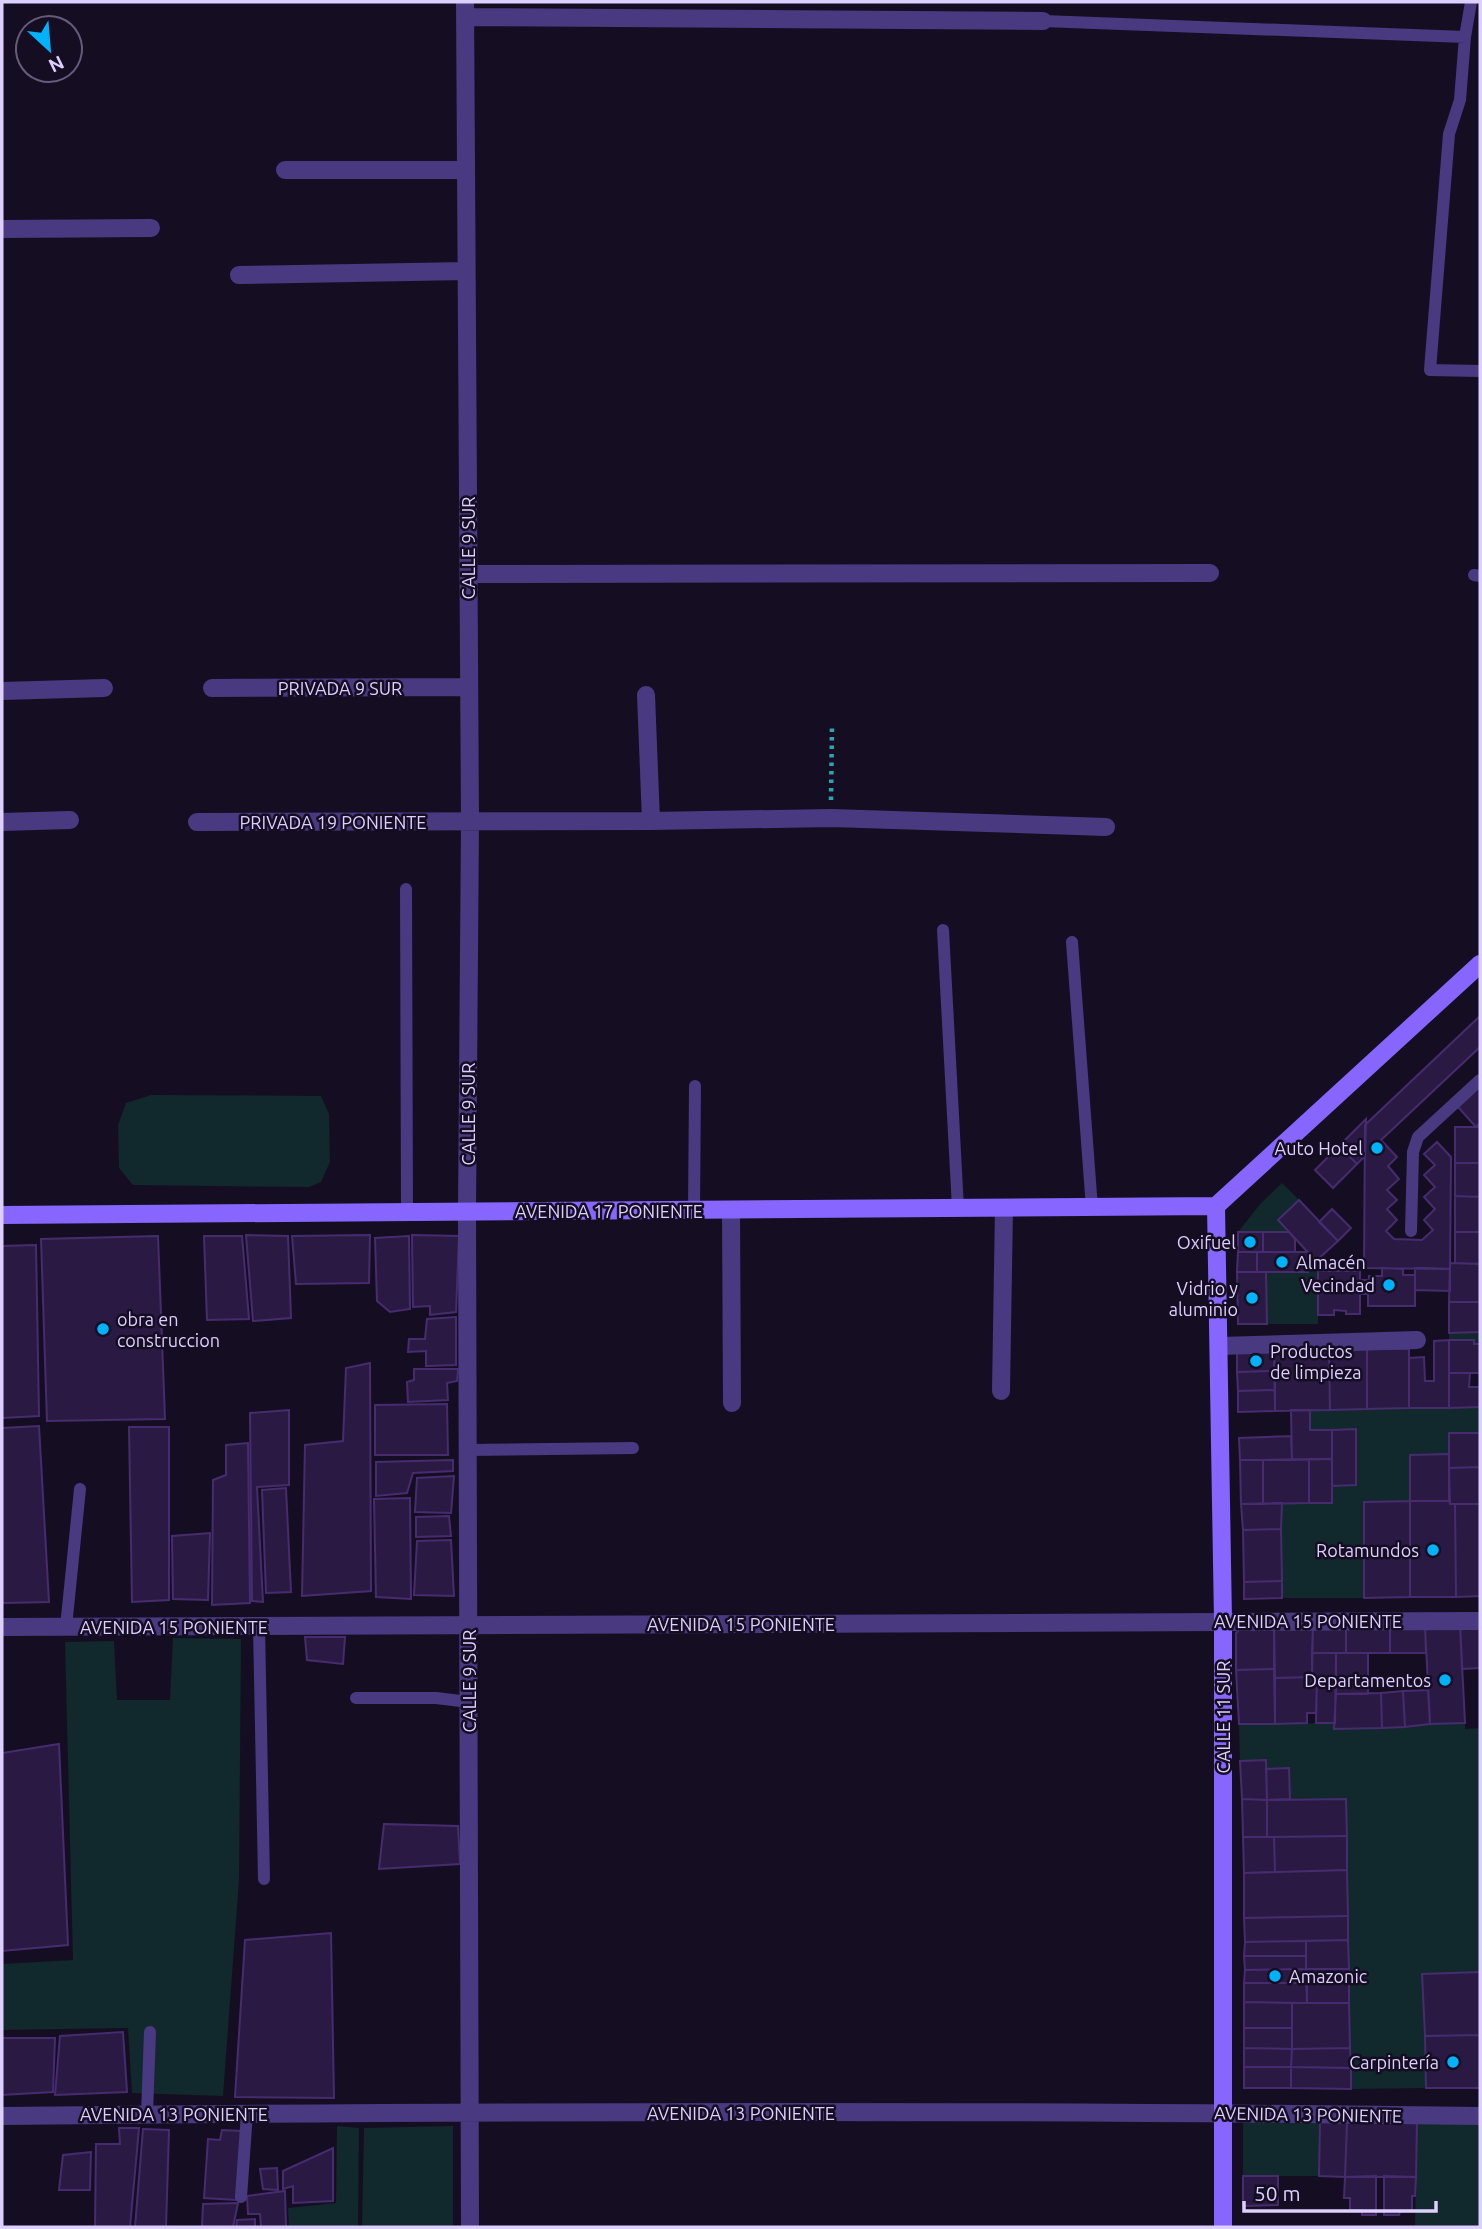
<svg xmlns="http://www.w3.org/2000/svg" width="1482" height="2229" viewBox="0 0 1482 2229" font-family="Ubuntu,sans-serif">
<rect width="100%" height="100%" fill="#150e22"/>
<path fill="#11282c" d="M151 1095 321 1096 329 1114 330 1162 321 1182 309 1187 133 1185 119 1168 118 1125 126 1103Z
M1282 1183 1299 1200 1278 1220 1289 1232H1238L1261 1203Z
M1318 1271V1324H1267L1266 1272Z
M1480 1332V1344H1474L1473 1340H1449V1333Z
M1480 1407V1433L1449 1434V1454L1410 1455V1501L1364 1502V1598H1282V1503H1332V1486L1356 1485V1430H1310V1410Z
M173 1638 241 1639 239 1880 223 2096 132 2093 128 2028 2 2030V1964L73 1960 65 1642 114 1641 117 1700H170Z
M1335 1723V1729L1465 1723V1729L1480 1728V1972L1422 1974 1426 2088 1351 2089 1346 1799H1290L1289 1768 1266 1769V1760L1240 1761 1239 1724Z
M1243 2122H1320L1319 2176H1243Z
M1417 2123 1480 2124V2227H1415Z
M337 2126 359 2128 358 2227H289L288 2208 336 2203Z
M453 2126V2227H362L364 2128Z"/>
<path fill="#2a1a43" stroke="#462c6f" stroke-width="2" d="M1480 1016V1047L1381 1140 1397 1157 1388 1166 1399 1179 1387 1190 1397 1200 1387 1209 1397 1220 1386 1231 1394 1239 1422 1240 1433 1230 1424 1220 1435 1209 1424 1197 1435 1187 1424 1175 1435 1165 1424 1154 1437 1142 1451 1157 1450 1269 1364 1268 1365 1125Z
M1480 1086V1123L1476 1127 1458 1107Z
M1366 1119 1365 1156 1357 1164 1339 1146Z
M1455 1127H1480V1163H1455Z
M1339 1146 1357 1164 1333 1188 1315 1170Z
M1455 1163H1480V1197L1455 1196Z
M1455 1196 1480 1197V1232H1455Z
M1299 1200 1338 1241 1316 1261 1278 1220Z
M1332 1209 1351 1228 1338 1241 1319 1222Z
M1238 1232H1263V1252H1238Z
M1263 1232H1289L1295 1239V1252H1263Z
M1455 1232H1480V1264L1455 1263Z
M246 1235 288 1236 291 1318 253 1321Z
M370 1235 369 1283 296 1284 292 1236Z
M412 1235 459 1236 456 1312 430 1315V1306L413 1307Z
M158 1236 165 1419 47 1421 41 1239Z
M204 1236H242L249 1319 207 1320Z
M409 1236 410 1309 390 1312 377 1301 375 1238Z
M36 1245 39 1416 2 1418V1246Z
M1238 1252H1257V1272H1237Z
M1257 1252H1308V1272H1257Z
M1450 1263 1480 1264V1302H1449Z
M1382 1268 1403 1269V1275H1415V1306H1368V1294H1362V1280H1369V1276H1382Z
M1415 1268 1450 1269V1291L1415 1290Z
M1318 1271H1360V1314H1346V1311L1334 1310V1315H1318Z
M1237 1272H1266L1267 1324H1238Z
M1449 1302H1480V1332L1449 1333Z
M456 1317V1365L426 1366V1351L408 1352 409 1339H425L427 1319Z
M1449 1340V1408H1409V1358L1424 1357 1425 1381H1434V1341Z
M1449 1340H1474V1344H1480V1373H1449Z
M1367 1349V1409L1330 1410 1329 1350Z
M1367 1349H1409V1408L1367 1409Z
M1329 1350 1330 1410 1275 1411 1274 1351Z
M1274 1351 1275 1371 1237 1372V1352Z
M370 1363 371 1591 302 1596 305 1445 343 1441 346 1368Z
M414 1369H458L457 1381 447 1383 448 1400 408 1402 407 1382 414 1380Z
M1275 1371V1390L1238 1391 1237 1372Z
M1449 1373H1470L1469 1387H1480V1407L1449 1408Z
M1275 1390V1411L1238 1412V1391Z
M447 1404 448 1455H375V1405Z
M289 1410V1485L257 1487 263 1602 252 1601 250 1413Z
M1291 1410H1310V1430H1332V1459L1292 1460Z
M39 1426 49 1602 2 1603V1428Z
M129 1427H169V1600L132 1602Z
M1356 1429V1485L1332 1486V1430Z
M1449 1433H1480V1467L1449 1468Z
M1291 1436 1292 1460H1240L1239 1438Z
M248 1443 250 1603 212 1605 213 1480 226 1475V1445Z
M1449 1454V1501H1410V1455Z
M1309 1459V1503L1263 1504V1460Z
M1309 1459H1332V1503H1309Z
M453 1460V1471L413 1473 407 1493 376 1496V1462Z
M1240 1460H1263V1504H1241Z
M1480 1467V1504H1450L1449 1468Z
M454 1476 451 1513 415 1512 417 1478Z
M286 1488 291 1592 266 1593 262 1490Z
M410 1498 411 1599 376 1597 374 1499Z
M1410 1501V1597L1364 1598V1502Z
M1410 1501H1449L1450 1504H1455L1456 1597H1410Z
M1282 1503 1281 1529 1243 1530 1241 1504Z
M1455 1504H1480V1596L1456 1597Z
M449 1516 451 1536 416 1537V1517Z
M1281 1529 1282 1581 1244 1582 1243 1530Z
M210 1533 208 1600 173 1599 172 1536Z
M451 1540 454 1596 414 1595 417 1541Z
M1282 1581V1598L1244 1599V1582Z
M1460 1624 1465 1723 1430 1724 1425 1626Z
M1460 1624H1480V1668L1462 1669Z
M1274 1625V1669L1236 1670V1633L1243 1626Z
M1274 1625H1313L1312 1677 1275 1678Z
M1313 1625H1346V1653H1312Z
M1346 1625 1390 1626V1653H1346Z
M1390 1626H1425L1426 1653H1390Z
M305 1637H345L343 1664 307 1660Z
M1312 1653H1336L1335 1723H1316L1317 1677H1312Z
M1336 1653H1368V1694H1336Z
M1274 1669 1275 1724H1239L1236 1670Z
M1317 1677 1316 1713H1307V1723L1275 1724V1678Z
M1428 1690 1430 1724 1405 1727 1403 1691Z
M1403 1691 1405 1727 1382 1728 1381 1693Z
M1381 1693 1382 1728 1334 1729 1336 1694Z
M59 1744 68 1945 2 1951V1753Z
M1266 1760 1267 1800 1242 1799 1240 1761Z
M1289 1768 1290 1799 1267 1800 1266 1769Z
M1242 1799 1267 1800V1837H1243Z
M1346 1799 1347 1836 1267 1837V1800Z
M384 1824 458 1826 460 1864 379 1869Z
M1347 1836V1870L1275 1872 1274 1837Z
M1243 1837H1274L1275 1872 1244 1873Z
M1347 1870 1348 1916 1244 1918V1873Z
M1348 1916V1940L1245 1942 1244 1918Z
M331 1933 334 2098 235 2097 245 1940Z
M1348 1940 1349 1969H1306V1941Z
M1306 1941V1956H1244L1245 1942Z
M1244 1956H1306V1969L1245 1970Z
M1306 1969 1307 1983H1244L1245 1970Z
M1306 1969H1349V2003H1307Z
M1480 1972V2035L1425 2036 1422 1974Z
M1244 1983H1307V2003L1244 2002Z
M1244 2002 1292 2003V2028H1244Z
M1292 2003H1349L1350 2048 1292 2049Z
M1244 2028H1292V2049L1244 2048Z
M123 2032 127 2092 55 2095 60 2036Z
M1480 2035V2088H1426L1425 2036Z
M2 2038H55L53 2092 2 2095Z
M1244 2048 1292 2049 1291 2067H1244Z
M1350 2048 1351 2068 1291 2067 1292 2049Z
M1244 2067H1291V2088H1244Z
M1291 2067 1351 2068V2089L1291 2088Z
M1320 2122 1347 2123 1345 2177 1319 2176Z
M1347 2123H1417L1416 2177H1345Z
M119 2128H139L130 2227H95L96 2144H120Z
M143 2129 169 2130 166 2227H135Z
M222 2130 242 2131 236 2200 204 2198 208 2139 220 2140Z
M333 2148V2201L293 2203V2186L283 2189V2171Z
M91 2152 90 2190H59L63 2155Z
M277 2168 278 2190 263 2189 260 2169Z
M1243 2176H1278V2205L1243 2206Z
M1376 2176V2215H1362V2210H1350V2198H1344L1345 2177Z
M1384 2176 1416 2177 1415 2196H1412V2211H1400L1399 2215H1384Z
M285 2191 286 2227H261L260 2214H248L247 2196Z
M238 2203 233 2227H202L203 2204Z
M255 2219V2227H236L237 2220Z"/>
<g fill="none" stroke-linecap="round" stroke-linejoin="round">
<path stroke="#2ea3b4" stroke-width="4.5" stroke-dasharray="3.5 5" stroke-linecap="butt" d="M831 800 832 728"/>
<path stroke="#493981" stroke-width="12" d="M1471 2 1465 37 1460 100 1449 134 1430 370 1480 371
M1043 21 1465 37
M1474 575 1480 576
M406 889 407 1212
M943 930 958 1208
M1072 942 1092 1208
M694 1210 695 1086
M1411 1231 1413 1152 1418 1137 1480 1080
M468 1450 633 1448
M66 1627 80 1489
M259 1627 264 1879
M356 1698H436L469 1702
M147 2114 150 2032
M241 2197 247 2113"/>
<path stroke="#493981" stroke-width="18" d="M465 2 470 822 467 1212 470 2227
M465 17 1043 21
M285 170H466
M2 229 151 228
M239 275 466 271
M468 574 1210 573
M212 688 469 687
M2 691 104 688
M646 695 651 821
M2 822 70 820
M197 822 651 821 831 818 1106 827
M731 1210 732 1403
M1219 1346 1417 1340
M1001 1391 1004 1208
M2 1627 1480 1621
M2 2116C494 2111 988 2110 1480 2116"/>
<path stroke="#8666ff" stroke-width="18" d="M1216 1206 1223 1621V2227
M1216 1206 1480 964
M2 1215 1216 1206"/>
</g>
<g fill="#00b2fa" stroke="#150e22" stroke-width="2.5">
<circle cx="1377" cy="1148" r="7"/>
<circle cx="1250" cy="1242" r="7"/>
<circle cx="1282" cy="1262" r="7"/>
<circle cx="1389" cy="1285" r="7"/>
<circle cx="1252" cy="1298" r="7"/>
<circle cx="103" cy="1329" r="7"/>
<circle cx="1256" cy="1361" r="7"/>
<circle cx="1433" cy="1550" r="7"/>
<circle cx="1445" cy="1680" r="7"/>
<circle cx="1275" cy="1976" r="7"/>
<circle cx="1453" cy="2062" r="7"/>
</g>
<g text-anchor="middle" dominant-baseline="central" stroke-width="5" stroke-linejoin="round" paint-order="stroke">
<g font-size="18" fill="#ddcfff" stroke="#150e22">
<text transform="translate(468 548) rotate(-90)">CALLE 9 SUR</text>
<text x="340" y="688">PRIVADA 9 SUR</text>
<text x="333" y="822">PRIVADA 19 PONIENTE</text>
<text transform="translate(468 1114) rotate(-90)">CALLE 9 SUR</text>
<text x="609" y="1211">AVENIDA 17 PONIENTE</text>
<text x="1308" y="1621">AVENIDA 15 PONIENTE</text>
<text x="741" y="1624">AVENIDA 15 PONIENTE</text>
<text x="174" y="1627">AVENIDA 15 PONIENTE</text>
<text transform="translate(469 1681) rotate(-90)">CALLE 9 SUR</text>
<text transform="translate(1223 1717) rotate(-90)">CALLE 11 SUR</text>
<text x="741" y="2113">AVENIDA 13 PONIENTE</text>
<text x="174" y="2114">AVENIDA 13 PONIENTE</text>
<text transform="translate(1308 2114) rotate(1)">AVENIDA 13 PONIENTE</text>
</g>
<g font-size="18" fill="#ddcfff" stroke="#150e22" text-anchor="end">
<text x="1363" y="1148">Auto Hotel</text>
<text x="1236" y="1242">Oxifuel</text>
<text x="1296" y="1262" text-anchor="start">Almacén</text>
<text x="1375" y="1285">Vecindad</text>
<text x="1238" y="1288">Vidrio y<tspan x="1238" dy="21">aluminio</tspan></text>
<text x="117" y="1319" text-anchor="start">obra en<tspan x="117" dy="21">construccion</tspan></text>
<text x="1270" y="1351" text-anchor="start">Productos<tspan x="1270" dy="21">de limpieza</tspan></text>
<text x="1419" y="1550">Rotamundos</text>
<text x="1431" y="1680">Departamentos</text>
<text x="1289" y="1976" text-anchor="start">Amazonic</text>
<text x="1439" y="2062">Carpintería</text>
</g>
</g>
<rect width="1482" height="2229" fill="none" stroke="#ddcfff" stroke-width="7"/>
<g transform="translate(49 49) rotate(154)"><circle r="33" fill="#150e22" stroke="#655b7a" stroke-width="2"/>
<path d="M0-5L12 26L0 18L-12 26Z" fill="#00b2fa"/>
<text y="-10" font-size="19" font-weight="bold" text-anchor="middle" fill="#ddcfff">N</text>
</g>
<path d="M1244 2201v10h192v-10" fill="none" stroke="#ddcfff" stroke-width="3.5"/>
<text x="1254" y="2201" font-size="21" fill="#ddcfff" stroke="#150e22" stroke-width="5" paint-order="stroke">50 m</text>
</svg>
